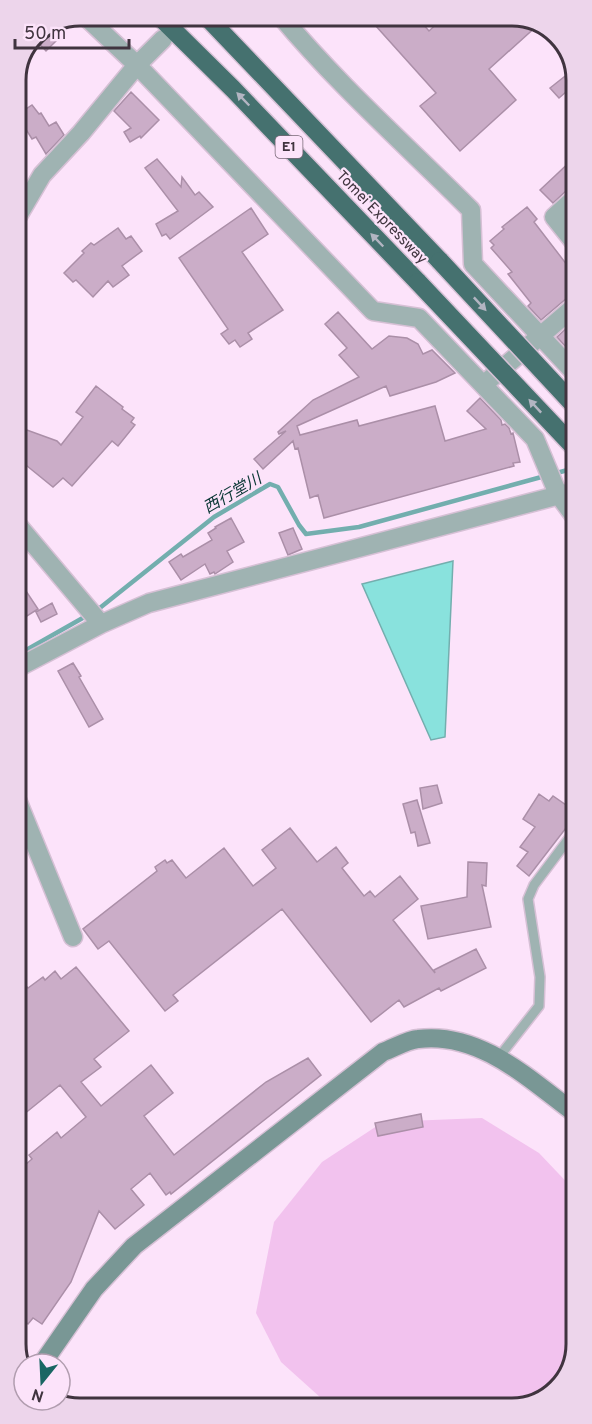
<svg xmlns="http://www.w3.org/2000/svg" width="592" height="1424" viewBox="0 0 592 1424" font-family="Overpass,'Noto Sans JP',sans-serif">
<rect width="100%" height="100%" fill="#fce3fa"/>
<path fill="#f2c2ee" d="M482 1118 539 1153 577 1193V1345L564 1383 533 1406 331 1407 281 1362 256 1313 274 1222 322 1162 383 1122Z"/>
<path fill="#89e2dd" stroke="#73aeae" stroke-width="1.5" d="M453 561 445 737 431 740 362 584Z"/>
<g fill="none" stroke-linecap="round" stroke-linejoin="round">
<path stroke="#73aeae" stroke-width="4.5" d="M553 474 575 468
M96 611 214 517 270 484 278 487 299 525 306 534 359 527 545 476
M17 652 28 649 88 615"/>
</g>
<path fill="#cbadc8" stroke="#ab8fa8" stroke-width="1.5" d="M366 15H415L429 31 446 15H517L539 24 489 69 516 100 460 151 420 106 436 93Z
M56 25 64 33 46 51 33 37 34 34Z
M569 73 574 79V85L559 98 550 88Z
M131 92 159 120 141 138 140 136 130 142 124 132 131 128 114 111Z
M32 105 39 114 41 113 49 126 56 122 64 135 46 154 36 137 32 139 17 115Z
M574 158V188L566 191 553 203 540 190Z
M157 159 181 187 182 177 195 195 199 192 213 207 170 239 166 234 162 236 156 224 178 211 145 168Z
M527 207 537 219 534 222 574 274V296L567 298 541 320 528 306 531 303 508 274 512 272 491 248 494 245 490 241 504 229 502 227Z
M251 208 268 234 242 252 283 310 248 333 252 339 240 347 235 340 229 344 221 334 228 329 179 258Z
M118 228 126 239 131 236 142 251 122 266 129 275 113 287 108 281 93 297 76 280 73 282 64 273 84 253 82 251 91 243 94 245Z
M338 312 372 349 389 336 407 338 418 344 423 354 432 350 455 373 436 382 390 396 386 386 297 426 300 435 357 420 359 426 435 406 445 441 486 429 467 411 480 398 501 420 502 425 505 424 509 428 511 434 513 433 520 462 513 463 514 466 324 518 318 495 310 498 298 448 295 449 293 441 263 469 254 459 286 431 279 434 278 432 313 400 359 377 339 355 347 348 325 324Z
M571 324 574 328V356L557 337Z
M96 386 123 407 122 409 134 418 131 422 135 425 118 446 112 441 72 486 63 478 53 487 16 457V426L57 441 61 445 83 417 76 412Z
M231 518 244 542 227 551 233 562 215 574 214 572 210 574 205 564 181 580 169 562 181 554 183 557 212 540 208 533 216 528 215 527Z
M293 528 302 549 288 555 279 533Z
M16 576 38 609 16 623Z
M52 603 57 614 41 622 36 612Z
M73 663 81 676 79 677 103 719 89 727 58 671Z
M437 785 442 803 423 809 420 788Z
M539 794 549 801 553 796 576 812V815L529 876 517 866 528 852 520 847 535 827 523 819Z
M417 800 430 843 418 846 415 832 411 833 403 804Z
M290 828 317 862 336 847 348 863 342 868 364 896 370 891 375 897 400 876 418 899 393 920 435 973 434 970 476 949 486 968 441 991 439 988 404 1007 399 1000 371 1022 282 909 173 995 178 1001 165 1011 109 941 98 949 83 929 157 871 155 867 165 860 167 863 172 860 186 878 224 848 253 886 276 868 262 850Z
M468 862 487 863 486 886 482 885 491 927 428 939 421 906 467 897Z
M76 967 129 1031 94 1059 101 1067 81 1082 101 1106 151 1065 173 1093 144 1116 174 1155 266 1082 308 1058 321 1075 171 1194 170 1192 166 1195 150 1173 131 1189 144 1205 115 1229 99 1211 71 1282 42 1324 33 1318 28 1324 18 1316V1171L32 1159 29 1155 57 1132 61 1138 86 1117 60 1085 18 1119 17 991 25 985 28 988 43 977 45 980 55 971 61 979Z
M421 1114 423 1127 378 1136 375 1123Z"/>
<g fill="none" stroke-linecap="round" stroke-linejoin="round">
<path stroke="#d6c0d5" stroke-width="18" stroke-dasharray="18 9" stroke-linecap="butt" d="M163 39 186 15"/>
<defs>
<path id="lane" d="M499 1057 539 1006 540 977 528 899 534 885 576 829"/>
<path id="street" d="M84 15 137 65 373 311 419 318 535 439 558 494 575 517
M280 15C338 85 406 145 471 210L473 264 574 372
M574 199 554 217 574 242
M15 221 42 175 81 133 137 65 163 39
M489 380 574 307
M16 523 101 624
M17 668 101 624 149 603 575 491
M17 800 73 937"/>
<path id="secondary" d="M42 1364 94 1289 134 1246 383 1052C394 1048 407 1040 418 1039 480 1031 530 1080 576 1114"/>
<path id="highway" d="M158 15 233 89 418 282
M205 15 440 261"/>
</defs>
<use href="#lane" stroke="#d6c0d5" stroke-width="12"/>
<use href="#street" stroke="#d6c0d5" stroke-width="21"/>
<use href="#secondary" stroke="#d6c0d5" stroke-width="21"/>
<use href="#highway" stroke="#d6c0d5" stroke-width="21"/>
<use href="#lane" stroke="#9fb3b2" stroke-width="9"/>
<use href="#street" stroke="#9fb3b2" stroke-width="18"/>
<use href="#secondary" stroke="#799795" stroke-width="18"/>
<use href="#highway" stroke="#45716f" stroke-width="18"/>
<defs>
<path id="highway-bridge" d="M440 261 575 406
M418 282 575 448"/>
</defs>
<use href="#highway-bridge" stroke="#d6c0d5" stroke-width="21" stroke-linecap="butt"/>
<use href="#highway-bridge" stroke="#45716f" stroke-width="18"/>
</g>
<defs><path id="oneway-solid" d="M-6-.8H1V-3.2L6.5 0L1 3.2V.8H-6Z" transform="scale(1.5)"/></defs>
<g fill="#b3b5c2">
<use href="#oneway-solid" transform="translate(243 99) rotate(-134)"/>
<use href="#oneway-solid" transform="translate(377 240) rotate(-134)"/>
<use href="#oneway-solid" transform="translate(480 304) rotate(47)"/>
<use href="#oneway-solid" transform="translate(535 406) rotate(-133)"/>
</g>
<g text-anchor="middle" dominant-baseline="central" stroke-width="4.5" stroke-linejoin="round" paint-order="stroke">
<rect fill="#fce3fa" stroke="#786877" stroke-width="1.5" x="275.5" y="136" width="27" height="22" rx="4.5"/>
<g font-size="14" font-weight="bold" fill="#40343f">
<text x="289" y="147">E1</text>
</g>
<g font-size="15" fill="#40343f" stroke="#fce3fa">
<text transform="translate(381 218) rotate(46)">Tomei Expressway</text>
</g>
<g font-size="16" font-style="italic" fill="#093634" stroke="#fce3fa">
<text transform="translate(233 494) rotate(-30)">西行堂川</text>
</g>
</g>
<path d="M0 0H592V1424H0ZM80 26H512A54 54 0 0 1 566 80V1344A54 54 0 0 1 512 1398H80A54 54 0 0 1 26 1344V80A54 54 0 0 1 80 26Z" fill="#edd5eb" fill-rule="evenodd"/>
<path fill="none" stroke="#40343f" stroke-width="3" d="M80 26H512A54 54 0 0 1 566 80V1344A54 54 0 0 1 512 1398H80A54 54 0 0 1 26 1344V80A54 54 0 0 1 80 26Z"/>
<g transform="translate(42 1382) rotate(198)"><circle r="28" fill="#fce3fa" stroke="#b19daf" stroke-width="1.5"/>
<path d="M0-4.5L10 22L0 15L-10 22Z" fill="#196663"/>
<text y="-9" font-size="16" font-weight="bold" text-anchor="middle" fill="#40343f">N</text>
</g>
<path d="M15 39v9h114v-9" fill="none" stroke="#40343f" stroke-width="3"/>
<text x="24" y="39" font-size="18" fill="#40343f" stroke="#fce3fa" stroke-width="4.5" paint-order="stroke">50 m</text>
</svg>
